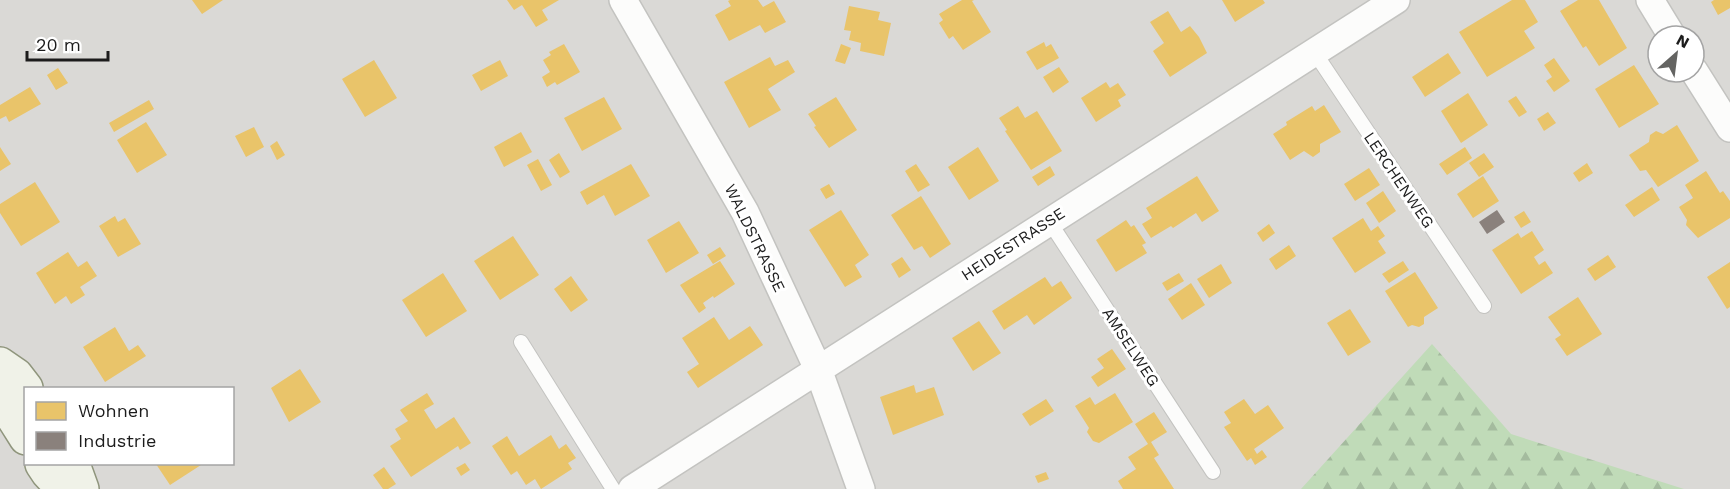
<svg xmlns="http://www.w3.org/2000/svg" width="1730" height="489" viewBox="0 0 1730 489" font-family="'Work Sans',sans-serif">
<defs>
<pattern id="forest-firs" width="22" height="20" patternUnits="userSpaceOnUse" patternTransform="scale(1.5)"><rect width="22" height="20" fill="#c0dbb8"/><path d="M5 1l3.5 6h-7zM16 11l3.5 6h-7z" fill="#a4bb9e"/></pattern>
</defs>
<rect width="100%" height="100%" fill="#ebeae4"/>
<path fill="#dad9d6" fill-rule="evenodd" d="M0 0H1730V489H0ZM1658 36H1694V72H1658ZM26 388H232V464H26Z"/>
<path fill="url(#forest-firs)" d="M1432 344 1511 434 1684 489H1301Z"/>
<path fill="#e9c46a" d="M192 0H223L202 14Z
M507 0H559L542 10 548 20 536 27 522 5 514 10Z
M730 0H758L763 7 774 1 786 22 765 33 760 25 729 41 715 15 731 6 728 1Z
M962 0H974L972 1 991 32 963 50 953 36 949 39 939 23 943 20 939 14Z
M1222 0H1263L1265 3 1235 22Z
M1512 0H1525L1538 22 1524 31 1535 48 1487 77 1459 32Z
M1578 0H1599L1627 48 1599 66 1586 46 1583 48 1560 11Z
M1714 0H1730V8L1718 15 1711 2Z
M849 6 880 12 878 20 891 23 884 56 860 51 861 43 849 40 851 31 844 30Z
M1168 11 1181 32 1190 26 1199 37 1207 53 1170 77 1153 51 1164 43 1150 22Z
M1044 42 1046 47 1051 44 1059 58 1037 70 1026 52Z
M564 44 580 72 557 85 555 82 547 87 542 77 550 72 543 60 551 55 549 52Z
M841 44 851 48 845 64 835 61Z
M1448 53 1461 73 1425 97 1412 77Z
M770 57 775 66 788 60 795 72 768 89 781 110 749 128 724 82Z
M1554 58 1570 81 1554 92 1546 81 1552 77 1544 65Z
M374 60 397 98 365 117 342 79Z
M500 60 508 76 481 91 472 75Z
M1634 65 1659 104 1619 128 1595 89Z
M1059 67 1069 82 1053 93 1043 77Z
M58 68 68 83 56 90 47 75Z
M1106 82 1110 88 1118 83 1126 95 1118 100 1121 106 1096 122 1081 98Z
M30 87 41 104 9 122 6 116 0 119V105Z
M1468 93 1488 125 1461 143 1441 111Z
M1516 96 1527 112 1519 117 1508 101Z
M604 97 622 129 582 151 564 118Z
M836 97 857 130 829 148 814 127 816 126 808 114Z
M149 100 154 109 114 132 109 123Z
M1324 105 1341 132 1320 144V152L1313 157 1304 151 1290 160 1273 134 1287 125 1286 122 1312 106 1315 111Z
M1018 106 1025 118 1037 111 1062 151 1031 170 1005 131 1007 130 999 118Z
M1548 112 1556 123 1544 131 1537 119Z
M146 122 167 155 137 173 117 140Z
M1677 125 1699 161 1658 187 1646 170 1640 171 1629 155 1649 142 1650 135 1656 131 1663 134Z
M254 127 264 147 246 157 235 136Z
M521 132 532 152 504 167 494 147Z
M277 141 285 155 277 160 270 146Z
M0 147 11 164 0 171Z
M978 147 999 181 969 200 948 167Z
M1465 147 1472 158 1447 175 1439 164Z
M559 153 570 172 560 178 549 160Z
M1484 153 1494 167 1479 177 1469 163Z
M538 159 552 185 541 191 527 165Z
M1587 163 1593 173 1579 182 1573 173Z
M631 164 650 196 615 216 604 195 587 205 580 192Z
M916 164 930 185 918 192 905 171Z
M1050 166 1055 175 1038 186 1032 177Z
M1369 168 1380 185 1355 201 1344 184Z
M1706 171 1720 193 1723 191 1730 201V218L1698 238 1686 225 1687 220 1679 207 1693 198 1685 185Z
M1197 176 1219 211 1202 222 1196 213 1173 228 1171 226 1151 238 1142 224 1152 218 1146 208Z
M1483 176 1499 201 1473 218 1457 194Z
M35 182 60 222 21 246 0 213V204Z
M829 184 835 194 826 199 820 189Z
M1652 187 1660 200 1634 217 1625 205Z
M1383 191 1396 211 1379 223 1366 203Z
M921 196 951 244 930 258 922 246 914 250 891 215Z
M841 210 869 255 855 265 862 277 845 287 809 230Z
M1524 211 1531 222 1521 228 1514 217Z
M115 216 118 222 125 218 141 244 118 257 99 226Z
M1363 218 1371 231 1378 226 1385 236 1378 241 1386 253 1355 273 1332 238Z
M1126 220 1131 227 1134 225 1146 243 1142 245 1147 253 1116 272 1096 240Z
M679 221 699 253 666 273 647 240Z
M1269 224 1275 233 1263 242 1257 233Z
M1532 231 1544 250 1534 257 1539 265 1545 261 1553 273 1521 294 1492 250 1518 233 1521 238Z
M513 236 539 275 500 300 474 261Z
M1289 245 1296 256 1276 270 1269 259Z
M720 247 726 256 713 264 707 255Z
M68 252 78 267 87 261 97 276 80 287 85 295 71 304 66 296 55 304 36 273Z
M1608 255 1616 267 1595 281 1587 269Z
M902 257 911 270 899 278 891 264Z
M720 261 735 284 714 298 713 296 703 303 706 308 699 313 680 285Z
M1403 261 1409 270 1389 283 1382 274Z
M1730 262V307L1727 309 1707 277Z
M1221 264 1232 283 1209 298 1197 279Z
M1415 272 1438 308 1424 317V324L1419 327 1412 325 1408 327 1385 291Z
M443 273 467 311 426 337 402 300Z
M1179 273 1184 281 1167 291 1162 283Z
M571 276 588 300 571 312 554 289Z
M1045 277 1052 287 1061 281 1072 298 1034 325 1027 315 1004 330 992 311Z
M1191 283 1205 305 1182 320 1168 299Z
M1578 297 1602 334 1567 356 1555 339 1561 335 1548 317Z
M1350 309 1371 342 1348 356 1327 323Z
M714 317 729 340 750 326 763 345 698 388 687 372 699 364 682 338Z
M979 321 1001 353 973 371 952 338Z
M115 327 129 351 138 345 146 356 105 382 83 347Z
M1112 349 1126 369 1098 387 1091 377 1104 368 1097 359Z
M300 369 321 402 289 422 271 388Z
M914 385 916 393 934 387 944 415 893 435 880 397Z
M427 393 434 404 424 410 436 429 454 417 471 443 460 450 458 446 411 477 390 446 401 439 395 429 408 421 400 410Z
M1115 393 1133 422 1099 443 1093 441 1087 432 1089 428 1075 406 1090 397 1095 405Z
M1046 399 1054 411 1030 426 1022 414Z
M1244 399 1255 414 1268 405 1284 428 1254 449 1257 454 1262 450 1267 457 1255 465 1251 458 1247 461 1224 427 1231 423 1224 412Z
M1154 412 1167 432 1151 442 1159 455 1154 458 1174 489H1123L1118 481 1136 469 1128 457 1148 444 1135 424Z
M551 435 559 449 566 444 576 458 568 463 572 469 541 489 535 479 526 485 517 471 511 475 492 446 507 436 519 456Z
M465 463 470 470 461 476 456 468Z
M156 464H200L201 465 170 485Z
M384 467 396 484 388 489H383L373 475Z
M1046 472 1049 479 1038 483 1035 476Z"/>
<path fill="#8a817c" d="M1497 210 1505 222 1487 234 1479 222Z"/>
<g fill="none" stroke-linecap="round" stroke-linejoin="round">
<defs>
<path id="service" d="M1315 53 1484 306
M1049 221 1213 472
M521 342 613 489"/>
<path id="minor" d="M623 0 745 212 818 369 861 489
M1650 0 1672 36
M1694 71 1730 128
M632 489 1396 0"/>
<path id="secondary" d="M0 364 16 375 26 388
M0 397 26 438
M42 464 48 473 63 489
M73 464 82 489"/>
</defs>
<use href="#service" stroke="#c3c3c0" stroke-width="16"/>
<use href="#minor" stroke="#c3c3c0" stroke-width="30"/>
<use href="#secondary" stroke="#8f957c" stroke-width="36"/>
<use href="#service" stroke="#fcfcfb" stroke-width="14"/>
<use href="#minor" stroke="#fcfcfb" stroke-width="27"/>
<use href="#secondary" stroke="#f0f2e8" stroke-width="33"/>
</g>
<g text-anchor="middle" dominant-baseline="central" stroke-width="6" stroke-linejoin="round" paint-order="stroke">
<g font-size="16" fill="#1c1c1c" stroke="#fff">
<text transform="translate(1399 180) rotate(56)">LERCHENWEG</text>
<text transform="translate(755 238) rotate(64)">WALDSTRASSE</text>
<text transform="translate(1013 244) rotate(-33)">HEIDESTRASSE</text>
<text transform="translate(1131 347) rotate(57)">AMSELWEG</text>
</g>
</g>
<rect x="24" y="387" width="210" height="78" fill="#ffffff" stroke="#a4a4a4" stroke-width="1.5"/>
<rect x="36" y="402" width="30" height="18" fill="#e9c46a" stroke="#a4a4a4" stroke-width="1.5"/>
<text x="78" y="417" font-size="18" fill="#1c1c1c">Wohnen</text>
<rect x="36" y="432" width="30" height="18" fill="#8a817c" stroke="#a4a4a4" stroke-width="1.5"/>
<text x="78" y="447" font-size="18" fill="#1c1c1c">Industrie</text>
<g transform="translate(1676 54) rotate(28)"><circle r="28" fill="#ffffff" stroke="#a4a4a4" stroke-width="1.5"/>
<path d="M0-4.5L10 22L0 15L-10 22Z" fill="#646462"/>
<text y="-9" font-size="16" font-weight="bold" text-anchor="middle" fill="#1c1c1c">N</text>
</g>
<path d="M27 51v9h81v-9" fill="none" stroke="#1c1c1c" stroke-width="3"/>
<text x="36" y="51" font-size="18" fill="#1c1c1c" stroke="#ffffff" stroke-width="4.5" paint-order="stroke">20 m</text>
</svg>
